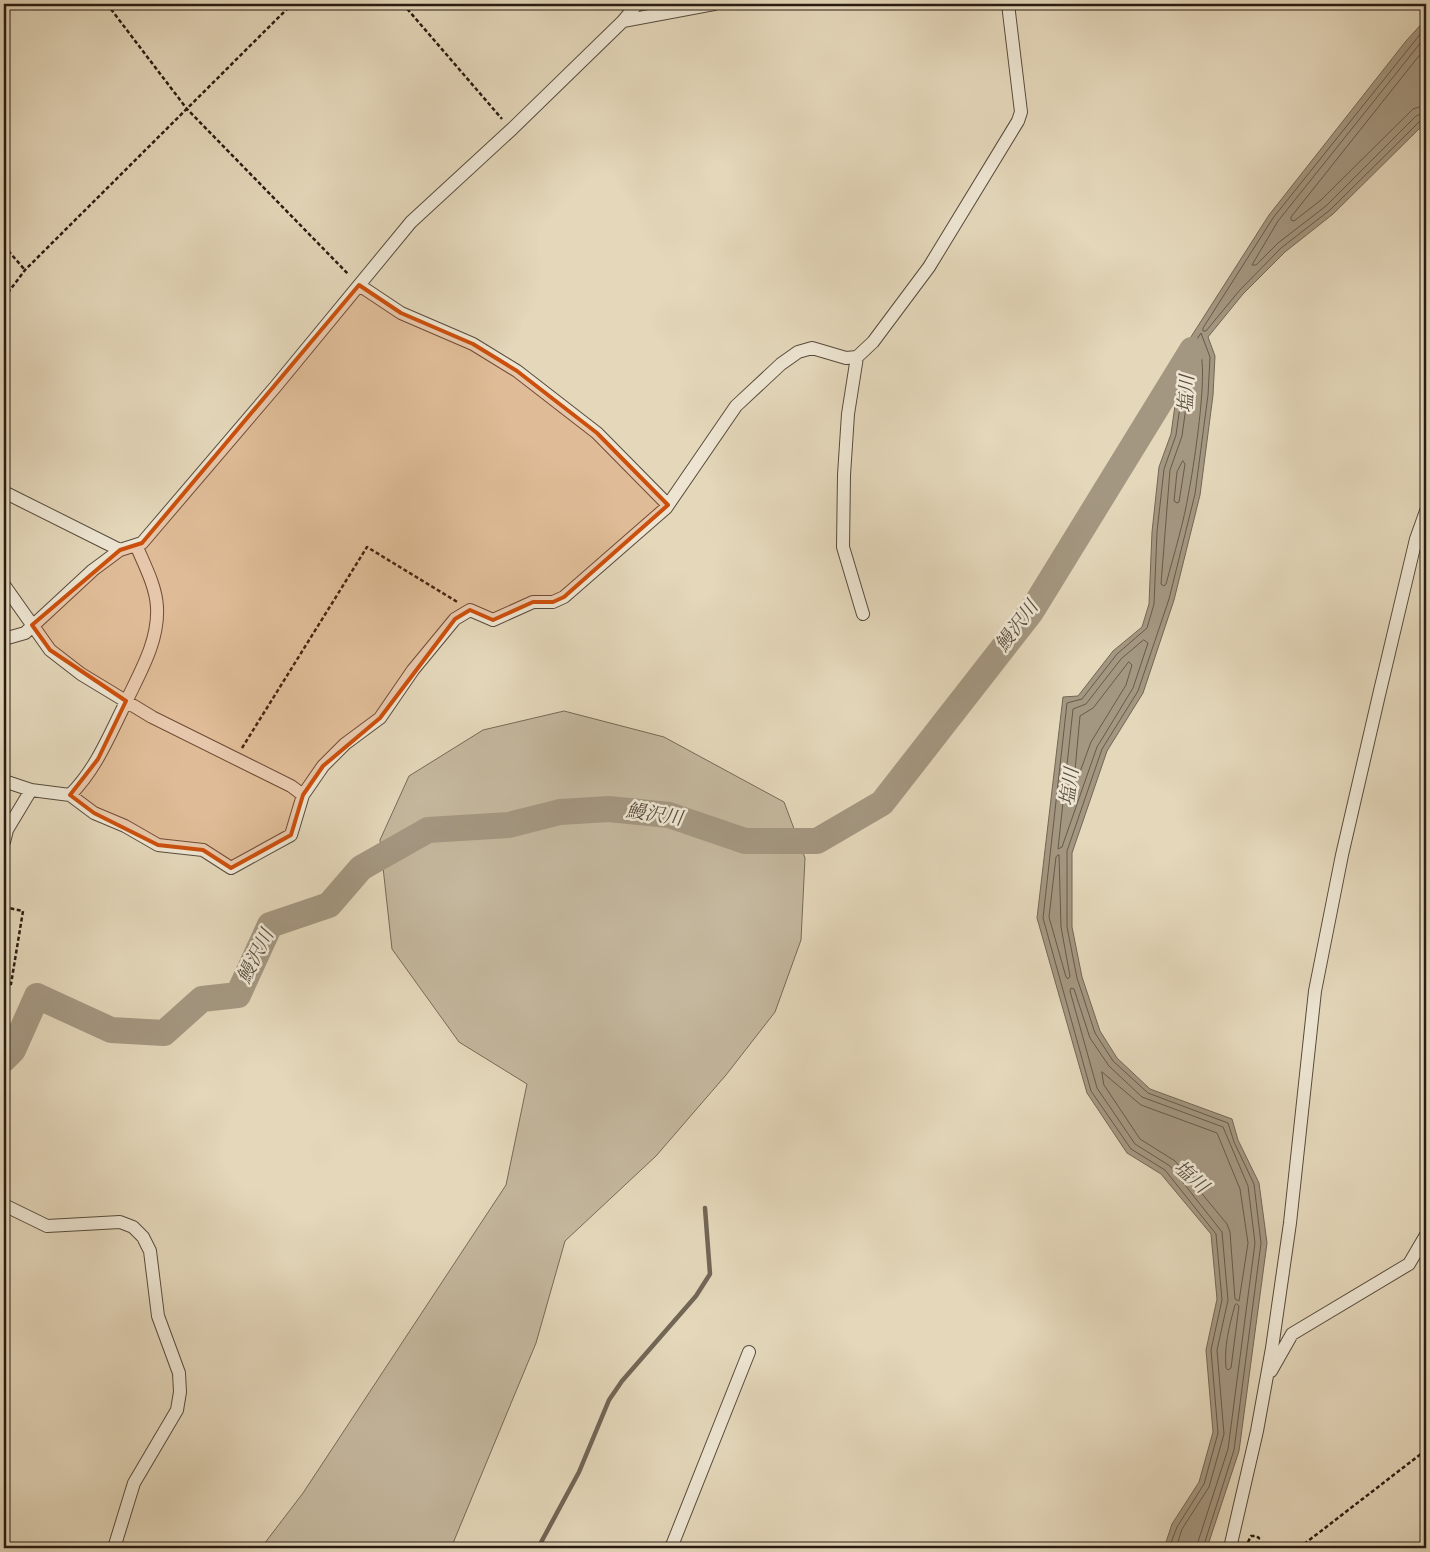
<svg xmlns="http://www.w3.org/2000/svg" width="1430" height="1552" viewBox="0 0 1430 1552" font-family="'Old Standard TT','Noto Serif JP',serif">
<rect width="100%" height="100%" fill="#e4d7ba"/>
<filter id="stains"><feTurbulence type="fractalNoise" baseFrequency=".004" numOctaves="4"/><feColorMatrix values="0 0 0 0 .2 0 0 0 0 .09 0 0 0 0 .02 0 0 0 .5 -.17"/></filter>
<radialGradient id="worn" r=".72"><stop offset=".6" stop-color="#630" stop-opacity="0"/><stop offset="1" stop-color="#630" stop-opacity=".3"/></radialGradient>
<path fill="#c4b79d" stroke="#766a58" d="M564 711 664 737 784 802 805 858 801 940 775 1012 726 1075 656 1156 565 1241 536 1343 451 1548H261L303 1493 506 1185 527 1084 459 1042 392 949 380 840 409 776 483 730Z"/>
<path fill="#a49781" stroke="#726655" d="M1426 19V122L1333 214 1285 252 1243 294 1208 337 1215 356 1213 395 1200 495 1174 600 1143 693 1107 751 1072 853V927L1082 977 1100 1031 1117 1058 1150 1089 1232 1119 1238 1140 1259 1183 1267 1243 1239 1451 1207 1548H1164L1172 1524 1199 1482 1213 1432 1206 1350 1217 1299 1211 1234 1161 1174 1127 1153 1087 1093 1037 918 1063 697 1078 696 1113 651 1142 627 1149 604 1152 532 1159 467 1171 434 1177 391 1171 368 1269 215 1406 41Z"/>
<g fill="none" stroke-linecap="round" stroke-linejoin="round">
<path stroke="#665a4a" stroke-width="1" d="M1426 27 1273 218 1203 328V331H1206L1239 291 1281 248 1330 210 1421 120 1426 119
M1426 36 1278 221 1252 265H1256L1278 243 1326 206 1416 116 1426 112
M1426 47 1291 217V220L1294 221 1321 200 1413 109 1426 105
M1198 348C1211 359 1193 470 1189 491 1184 522 1174 554 1166 584L1164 586 1161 584 1170 470 1182 436 1188 392 1183 370Z
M1183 461 1185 464 1179 502 1177 503 1174 501 1177 472Z
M1144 640 1148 643 1133 688 1097 747 1062 847 1058 849 1073 709 1086 704 1121 659Z
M1129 662 1132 665 1126 685 1091 742 1077 780 1074 781 1080 716 1093 708Z
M1059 855 1061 927 1070 976 1068 979 1066 977 1049 917 1056 857Z
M1102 1072 1141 1105 1217 1133 1240 1189 1248 1243 1239 1301 1235 1299 1230 1232 1227 1224 1175 1161 1140 1139 1104 1085Z
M1237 1304 1239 1306 1231 1368 1228 1370 1226 1368C1224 1346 1229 1327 1235 1305Z
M1169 1548 1177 1527 1204 1484 1218 1433 1211 1350 1222 1300 1216 1234 1165 1170 1131 1149 1091 1091 1043 918 1067 703 1082 699 1117 654 1147 628 1154 604 1157 532 1164 469 1176 435 1182 392 1177 369 1201 333 1210 357 1208 395 1195 494 1169 599 1138 691 1102 749 1067 851V927L1077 978 1095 1033 1113 1061 1148 1093 1228 1123 1234 1142 1254 1184 1261 1243 1234 1450 1203 1548
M1176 1548 1182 1529 1209 1487 1224 1434 1217 1350 1228 1300 1222 1232 1170 1166 1135 1144 1097 1088 1070 991 1071 988 1074 989 1090 1038 1109 1066 1142 1097 1223 1127 1248 1186 1255 1243 1228 1449 1196 1548"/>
<path stroke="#726655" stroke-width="4.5" d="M538 1548 579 1472 609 1400 622 1381 696 1296 710 1274 705 1208"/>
<path stroke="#a49781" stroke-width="26" d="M4 1059 13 1050 37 996 111 1030 164 1033 202 999 238 995 270 925 329 905 361 868 428 830 509 825 560 812 609 809 669 815 745 841H817L882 803 1031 612 1192 350"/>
<defs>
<path id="minor" d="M623 21 637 4
M359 285 401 313 473 344 517 371 597 433 668 505
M857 357 848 414 844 475 843 547 863 614
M4 492 120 550
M4 585 50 650 81 674 152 717 291 786 303 795 291 835 231 868 203 850 158 845 125 826 94 813 70 795 31 790 4 781
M4 639 25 633 93 570 120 550 142 543 276 386 411 222 512 129 623 21 714 4
M70 795C96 769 109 736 125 704 139 674 159 642 157 607 156 586 144 564 136 545
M303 795 323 766 345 744 380 718 413 670 455 619 470 610 493 620 533 602H553L564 597 666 508 736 406 781 364 798 352 812 348 846 358 857 357 873 342 929 267 1018 121 1021 112 1008 4
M4 842 7 830 31 790
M4 1205 47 1226 120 1222 133 1227 143 1237 150 1251 158 1316 179 1373 180 1392 177 1410 134 1483 114 1548
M1271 1371 1292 1334 1409 1264 1426 1235
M671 1548 749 1352
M1230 1548 1257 1431 1272 1348 1290 1223 1315 991 1342 855 1379 695 1416 539 1426 511"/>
</defs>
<use href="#minor" stroke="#574b3c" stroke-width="14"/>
<path stroke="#281c12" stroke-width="2.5" stroke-dasharray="4 2.5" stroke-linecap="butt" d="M107 4 187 109 349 275
M403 4 502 119
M4 246 25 270
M4 298 25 270 292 4
M242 748 367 547 459 603
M4 907 23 911 11 984 4 985
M1245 1548 1251 1536H1256L1259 1538 1256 1548
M1299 1548 1426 1450"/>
<use href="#minor" stroke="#ede5d2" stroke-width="12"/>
</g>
<path fill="#cb500d" fill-opacity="0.2" stroke="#cb500d" stroke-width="4" stroke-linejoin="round" d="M359 285 401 313 473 344 517 371 597 433 668 505 564 597 553 602H533L493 620 470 610 455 619 380 718 323 766 303 795 291 835 231 868 203 850 158 845 94 813 70 795 98 759 126 701 50 650 32 625 120 550 142 543Z"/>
<g text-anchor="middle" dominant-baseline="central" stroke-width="5" stroke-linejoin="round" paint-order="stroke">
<g font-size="19" font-style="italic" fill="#5a4d3e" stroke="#ede5d2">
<text transform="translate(1188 394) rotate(-87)">塩川</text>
<text transform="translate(1018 627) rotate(-53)">鰻沢川</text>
<text transform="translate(1071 787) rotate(-82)">塩川</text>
<text transform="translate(654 816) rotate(9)">鰻沢川</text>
<text transform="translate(257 957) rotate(-63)">鰻沢川</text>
<text transform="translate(1190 1178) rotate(41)">塩川</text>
</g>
</g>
<rect width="1430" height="1552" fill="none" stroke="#e4d7ba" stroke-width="20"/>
<rect x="5" y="5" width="1420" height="1542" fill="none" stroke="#281c12" stroke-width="2.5"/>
<rect x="10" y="10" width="1410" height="1532" fill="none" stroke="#281c12"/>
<rect width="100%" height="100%" filter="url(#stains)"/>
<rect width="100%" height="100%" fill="url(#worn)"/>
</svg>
